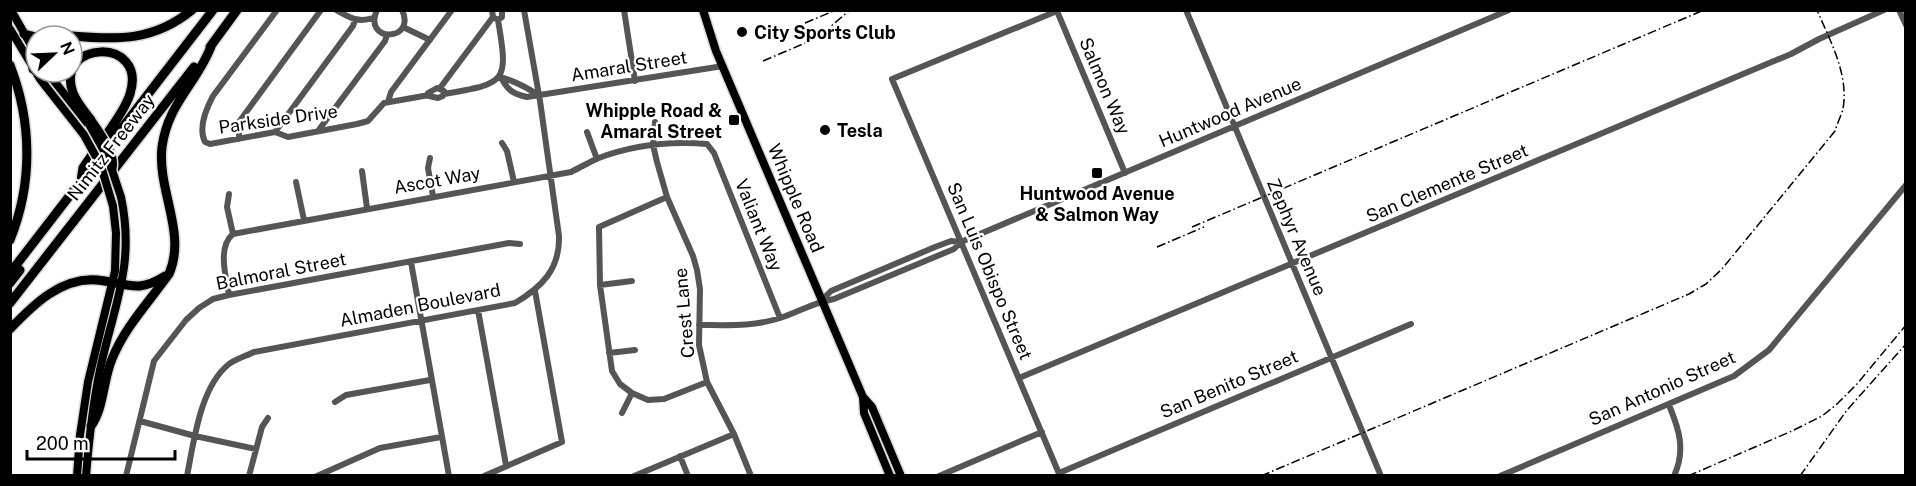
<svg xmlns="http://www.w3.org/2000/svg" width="1916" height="486" viewBox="0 0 1916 486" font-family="'Public Sans',sans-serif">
<rect width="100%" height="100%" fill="#fff"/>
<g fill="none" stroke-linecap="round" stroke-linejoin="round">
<defs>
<path id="major" d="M11 10 36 54
M703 10 716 51 863 397 864 413 890 476
M10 29 40 79 84 135
M47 72 88 124
M863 397 872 407 901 476
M77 476 80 435 88 382 115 271 116 233 113 206
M86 476C89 439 93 401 101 365 115 303 135 263 121 197"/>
<path id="highway" d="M24 34 36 37
M72 36C118 40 154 41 192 10
M210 47 237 10
M10 65C32 122 33 183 10 240
M33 69V59L36 52
M81 181 83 168C95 149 124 114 130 94 148 36 54 40 73 93 77 103 85 112 91 120
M10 273 213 10
M10 283 20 270
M10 303 194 67
M10 329C33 305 61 277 97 280 127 283 137 294 165 276
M91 426C104 408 103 380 112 359 125 327 149 302 169 274 187 233 157 190 162 147 168 102 198 83 212 44"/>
</defs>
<use href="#major" stroke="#dbdbdb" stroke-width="11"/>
<use href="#highway" stroke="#dbdbdb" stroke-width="12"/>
<path stroke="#555" stroke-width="6" d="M277 10 213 96C206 109 198 128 205 142L210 144 275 132 288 137 357 124 368 121 384 103 429 95
M336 10C350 18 358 23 373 18
M377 10C362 43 417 42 402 10
M492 10 493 17 498 20 502 17V10
M624 10 635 81
M1186 10 1381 476
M1899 10 1906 25
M403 27 430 40
M501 77C507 90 513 94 527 97L723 66
M501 77C513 81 528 88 538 95
M437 88 444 91 443 96 438 98 429 96 428 93Z
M440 88 493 17
M444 94C506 83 509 84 498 20
M388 102 391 92 452 10
M655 122 653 145 657 162 667 197 693 256 697 270 700 289 699 345 707 382 734 434 751 476
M318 131 385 41 387 35
M275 132 353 26 355 20
M587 132 597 159
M239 139V122L321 10
M502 143 507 151 514 182
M430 158 428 168 433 196
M362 171 367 208
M296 182 304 220
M229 194 227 207 233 234
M667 197 599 227 600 285 612 371 620 384 632 393 648 400 664 399 707 382
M411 262 449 476
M600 285 632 281
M229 295C226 277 217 247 233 234L571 172C579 168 588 163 596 159 632 145 670 141 707 144L714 153 780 318
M822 300 831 291 935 247 951 241 961 242
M478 310 506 465
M699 325C727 325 753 327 780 318 798 312 815 302 834 299L954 249 961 242 1509 10
M609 353 635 350
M1019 378 1791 54 1819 39 1884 10
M335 402 346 395 430 380
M1669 405C1679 429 1686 450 1674 476
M622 413 632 393
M140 421 195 436 256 449
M680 456 688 476
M1059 473 1411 324
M126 476 154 361 186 320 199 308 213 299 229 295 509 243 520 244
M187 476C194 441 200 387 229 364 236 359 246 356 254 352L515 303C542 287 560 269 559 236L540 101 524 10
M249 476 262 427 268 418
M317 476 380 448 441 437
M484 476 562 442 535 291
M634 476 734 434
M939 476 1042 432
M1060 476 892 79 1057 11 1125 173
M1500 476 1734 376 1769 350 1906 185"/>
<use href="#major" stroke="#000" stroke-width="8"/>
<use href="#highway" stroke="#000" stroke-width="9"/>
<path stroke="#000" stroke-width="1.5" stroke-dasharray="9 3 1.5 3" stroke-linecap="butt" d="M805 23 836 10
M763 61 817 38 850 10
M1192 227 1704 10
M1157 247 1204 227
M1261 476 1689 294 1706 284 1722 269 1835 131C1837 124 1841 116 1843 109 1849 74 1830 41 1817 10
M1688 476 1792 431 1822 416 1836 405 1857 384 1906 325
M1800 476 1847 410 1906 344"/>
<defs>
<path id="major-bridge" d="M89 124 108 158 121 197
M84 135 101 166 113 206"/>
<path id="highway-bridge" d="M91 120C99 133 116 153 112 169"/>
</defs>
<use href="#major-bridge" stroke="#dbdbdb" stroke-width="11" stroke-linecap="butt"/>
<use href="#highway-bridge" stroke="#dbdbdb" stroke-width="12" stroke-linecap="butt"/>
<use href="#major-bridge" stroke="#000" stroke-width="8"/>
<use href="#highway-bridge" stroke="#000" stroke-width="9"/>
</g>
<g fill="#000" stroke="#fff" stroke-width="2">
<circle cx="742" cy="32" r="6"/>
<rect x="728" y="114" width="12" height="12" rx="3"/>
<circle cx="825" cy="130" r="6"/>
<rect x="1091" y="167" width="12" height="12" rx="3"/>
</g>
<g text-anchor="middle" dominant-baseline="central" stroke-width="4.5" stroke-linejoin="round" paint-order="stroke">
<g font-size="18" font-weight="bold" fill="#000" stroke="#fff" text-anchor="start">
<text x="754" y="32">City Sports Club</text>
<text x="722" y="110" text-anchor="end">Whipple Road &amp;<tspan x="722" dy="21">Amaral Street</tspan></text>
<text x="837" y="130">Tesla</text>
<text x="1097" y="193" text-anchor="middle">Huntwood Avenue<tspan x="1097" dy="21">&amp; Salmon Way</tspan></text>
</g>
<g font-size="18" fill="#000" stroke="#fff">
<text transform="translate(629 66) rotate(-9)">Amaral Street</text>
<text transform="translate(1105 86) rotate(67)">Salmon Way</text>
<text transform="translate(1230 112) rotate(-23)">Huntwood Avenue</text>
<text transform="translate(278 119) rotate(-8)">Parkside Drive</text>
<text transform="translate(111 147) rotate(-52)">Nimitz Freeway</text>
<text transform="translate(437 180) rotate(-10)">Ascot Way</text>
<text transform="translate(1447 183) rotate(-23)">San Clemente Street</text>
<text transform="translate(796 198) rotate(67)">Whipple Road</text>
<text transform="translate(759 225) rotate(68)">Valiant Way</text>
<text transform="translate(1297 237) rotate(67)">Zephyr Avenue</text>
<text transform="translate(281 271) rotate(-11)">Balmoral Street</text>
<text transform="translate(990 271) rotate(67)">San Luis Obispo Street</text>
<text transform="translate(420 305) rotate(-11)">Almaden Boulevard</text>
<text transform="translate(684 313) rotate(-95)">Crest Lane</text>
<text transform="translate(1229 384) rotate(-23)">San Benito Street</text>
<text transform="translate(1662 388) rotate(-24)">San Antonio Street</text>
</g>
</g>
<rect width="1916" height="486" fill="none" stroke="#000000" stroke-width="24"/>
<g transform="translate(54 54) rotate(67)"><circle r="28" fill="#ffffff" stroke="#999999" stroke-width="1.5"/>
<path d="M0-4.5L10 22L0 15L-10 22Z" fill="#000000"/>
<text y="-9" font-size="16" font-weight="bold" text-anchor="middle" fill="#000000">N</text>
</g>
<path d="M27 450v9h148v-9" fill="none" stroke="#000000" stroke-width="3"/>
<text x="36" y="450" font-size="18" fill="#000000" stroke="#ffffff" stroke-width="4.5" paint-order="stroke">200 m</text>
</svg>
